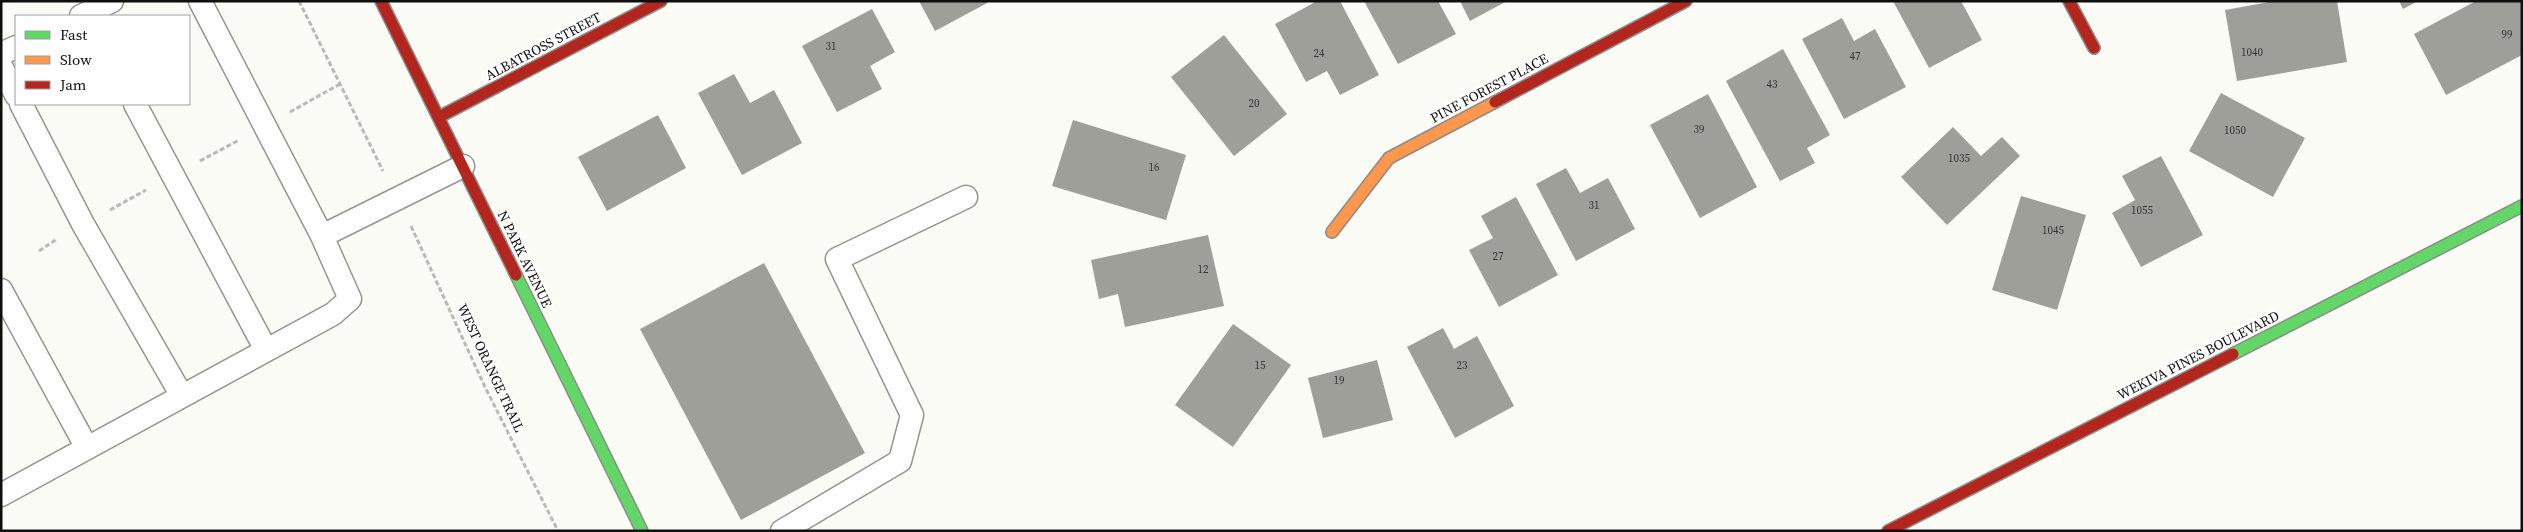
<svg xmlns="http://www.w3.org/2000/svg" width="2523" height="532" viewBox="0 0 2523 532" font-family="'Source Serif 4',serif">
<rect width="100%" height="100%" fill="#fbfcf5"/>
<path fill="#9f9f9a" d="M919 1H991L935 31Z
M1317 1H1340L1379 75 1340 95 1327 71 1306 82 1275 24Z
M1364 1H1438L1456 34 1398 64Z
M1460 1H1507L1470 21Z
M1893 1H1961L1982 40 1929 68Z
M2275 1H2337L2347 62 2237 81 2225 10Z
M2399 1H2418L2403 9Z
M2476 1H2521L2522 55 2446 95 2414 34Z
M872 9 895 52 870 66 882 89 837 112 802 46Z
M1842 18 1854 41 1875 29 1906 87 1844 119 1802 39Z
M1224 35 1287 114 1234 156 1171 77Z
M1783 49 1830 135 1807 148 1815 163 1780 181 1726 81Z
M734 74 750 103 774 90 802 143 742 175 698 93Z
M2221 93 2305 138 2273 197 2189 151Z
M1708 94 1757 187 1700 218 1650 125Z
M658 115 686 168 607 211 578 157Z
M1073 120 1186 155 1166 220 1052 186Z
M1953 127 1981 156 2002 137 2020 156 1947 225 1901 177Z
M2161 156 2203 235 2141 267 2112 213 2135 200 2122 176Z
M1566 168 1580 193 1608 178 1635 229 1576 261 1536 184Z
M2021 196 2086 215 2057 310 1992 290Z
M1516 197 1558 275 1499 307 1469 250 1493 238 1481 216Z
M1208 235 1224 306 1125 327 1118 294 1099 299 1091 260Z
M764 263 865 453 741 520 640 329Z
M1233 324 1291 365 1233 447 1175 405Z
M1443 328 1454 349 1477 336 1514 406 1455 438 1407 347Z
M1377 360 1393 420 1323 438 1308 378Z"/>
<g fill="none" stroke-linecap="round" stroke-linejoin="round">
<defs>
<path id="lane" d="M81 16 112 1
M1 54 16 47
M1 66 16 95
M21 104 83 224 182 396
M135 104 266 350
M322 236 463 166
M1 290 87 448
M1 495 333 314 350 299 322 236 200 1
M782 531 900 461 912 415 837 259 966 197"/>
<path id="fast" d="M516 275 642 531
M2233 354 2522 206"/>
<path id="slow" d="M1332 232 1389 158 1495 102"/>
<path id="jam" d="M381 1 516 275
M2069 1 2094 48
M1495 102 1686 1
M439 117 661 1
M1888 531 2233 354"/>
</defs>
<use href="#lane" stroke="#959693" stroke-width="25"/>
<use href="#fast" stroke="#8c8c89" stroke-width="14"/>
<use href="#slow" stroke="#8c8c89" stroke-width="14"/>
<use href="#jam" stroke="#8c8c89" stroke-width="14"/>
<path stroke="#b9b9b8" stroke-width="3" stroke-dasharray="5 2.5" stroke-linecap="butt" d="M299 1 383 171
M290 112 340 84
M200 161 239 140
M110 210 146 190
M411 226 485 387 558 531
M39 251 57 239"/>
<use href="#lane" stroke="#fefffe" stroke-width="22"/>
<use href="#fast" stroke="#63d668" stroke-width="11"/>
<use href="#slow" stroke="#ff974d" stroke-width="11"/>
<use href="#jam" stroke="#b3261e" stroke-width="11"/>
</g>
<g text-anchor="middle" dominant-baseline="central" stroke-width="5" stroke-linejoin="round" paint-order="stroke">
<g font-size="11" fill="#333332">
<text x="2507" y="34">99</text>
<text x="831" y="46">31</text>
<text x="2252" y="52">1040</text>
<text x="1319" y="53">24</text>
<text x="1855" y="56">47</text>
<text x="1772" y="84">43</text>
<text x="1254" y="103">20</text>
<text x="1699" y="129">39</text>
<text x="2235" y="130">1050</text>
<text x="1959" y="158">1035</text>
<text x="1154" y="167">16</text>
<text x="1594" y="205">31</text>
<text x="2142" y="210">1055</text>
<text x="2053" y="230">1045</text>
<text x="1498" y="256">27</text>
<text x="1203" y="269">12</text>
<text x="1260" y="365">15</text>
<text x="1462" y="365">23</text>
<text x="1339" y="380">19</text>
</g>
<g font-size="14" fill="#0f0f0f" stroke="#fff">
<text transform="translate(543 46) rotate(-28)">ALBATROSS STREET</text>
<text transform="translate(1489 88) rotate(-28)">PINE FOREST PLACE</text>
<text transform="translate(525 259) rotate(64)">N PARK AVENUE</text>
<text transform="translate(2198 355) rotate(-27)">WEKIVA PINES BOULEVARD</text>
<text transform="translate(491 368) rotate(65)">WEST ORANGE TRAIL</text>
</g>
</g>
<rect width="2523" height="532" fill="none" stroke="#0f0f0f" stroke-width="5"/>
<rect x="15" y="15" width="175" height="90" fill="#ffffff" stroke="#9f9f9f"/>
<rect x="25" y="31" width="25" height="8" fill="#63d668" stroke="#9f9f9f"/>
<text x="60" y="40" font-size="15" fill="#0f0f0f">Fast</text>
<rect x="25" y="56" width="25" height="8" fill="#ff974d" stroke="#9f9f9f"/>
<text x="60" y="65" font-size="15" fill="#0f0f0f">Slow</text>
<rect x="25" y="81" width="25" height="8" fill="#b3261e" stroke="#9f9f9f"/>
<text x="60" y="90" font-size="15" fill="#0f0f0f">Jam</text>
</svg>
